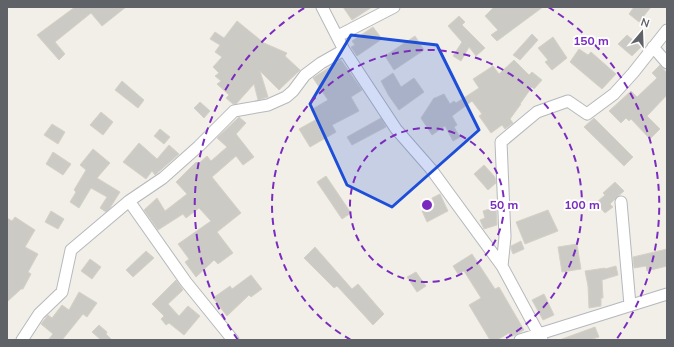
<svg xmlns="http://www.w3.org/2000/svg" width="674" height="347" viewBox="0 0 674 347" font-family="Mulish,sans-serif">
<rect width="100%" height="100%" fill="#f1efe8"/>
<path fill="#cccac5" stroke="#d6d1c6" d="M75 7H126L102 26 91 13 55 42 65 54 59 60 37 35Z
M343 7H372L352 20Z
M494 7H543L497 41 491 35 498 30 485 16Z
M634 7H651L639 22 629 14Z
M459 16 465 22 462 25 485 48 476 56 469 47 461 61 453 56 462 42 448 26Z
M237 21 264 43 287 53 285 56 300 70 279 90 260 71 268 97 258 100 254 84 236 104H233L226 98 229 95 217 84 221 81 215 76 219 73 213 67 222 57 215 52 220 45 210 39 215 32 224 38Z
M373 27 382 39 357 56 351 47 355 45 352 41Z
M532 34 538 40 520 60 513 55Z
M627 35 641 47 632 56 618 44Z
M415 36 424 50 394 70 385 56Z
M553 37 567 58 552 70 545 62 548 60 538 48Z
M579 49 588 55 591 52 616 74 602 89 570 62Z
M341 60 362 90 351 97 359 111 332 125 336 132 310 147 299 129 317 119 311 110 328 100 313 78Z
M514 60 529 75 532 72 542 80 534 89 532 87 520 104H521L510 119 513 123 505 129 502 125 491 133 479 116 482 114 472 101 452 116 457 125 454 127 460 137 453 141 445 126 432 135 421 118 434 98H435L444 94 450 104 454 101 456 103 479 88 473 79 493 66 499 74Z
M660 65 667 73V95L647 116 660 129 650 139 631 119 629 121 626 118 621 123 609 111 631 91 637 97 657 78 652 73Z
M393 73 401 87 414 78 424 92 399 110 389 96 381 81Z
M122 81 144 100 138 108 115 90Z
M200 102 210 111 204 118 194 108Z
M101 112 113 122 103 135 90 125Z
M239 117 246 123 236 134 254 157 243 165 236 156 212 177 241 213 217 232 233 253 218 264 214 260 196 277 185 262 189 259 178 244 211 221 199 208 186 218 183 214 158 230 144 210 157 198 165 211 187 194 176 182 196 162 198 164 207 156 211 161 227 147 217 138Z
M381 118 386 127 352 145 347 137Z
M594 118 633 157 624 166 584 127Z
M52 124 65 132 58 144 44 135Z
M160 129 170 137 164 144 154 136Z
M139 143 157 159 169 145 179 154 155 175 152 171 146 179 123 162Z
M93 149 110 163 97 178 120 192 110 208 106 212 100 208 107 197 91 188 79 208 70 202 76 192 74 190 86 170 80 165Z
M53 152 71 164 63 175 46 164Z
M484 165 495 177 496 183 488 190 474 174Z
M326 176 351 213 342 219 317 182Z
M615 182 624 191 615 199 610 204 613 207 605 213 596 203 605 195 603 193Z
M440 194 448 211 427 222 422 211 435 205 432 198Z
M496 207 497 225 484 229 480 220 485 218 483 211Z
M548 210 558 231 525 244 516 222Z
M51 211 64 219 58 229 45 222Z
M15 217 35 230 25 247 38 254 28 272 31 274 23 289H21L7 302V218L12 221Z
M521 241 524 249 513 254 511 249V246Z
M577 244 581 269 562 272 558 247Z
M315 247 352 289 358 284 384 314 373 325 337 286 334 288 304 258Z
M667 249V266L647 271 646 266 634 268 633 257Z
M146 251 154 258 133 277 126 270Z
M472 254 495 289 499 287 524 330 511 337 509 333 497 340H490L469 305 481 298 464 271 458 274 453 266Z
M90 259 101 267 92 279 81 271Z
M616 266 618 275 602 280 603 298H601V306L589 308 588 286 585 271 605 268V269Z
M416 272 426 286 417 292 407 277Z
M251 275 262 289 251 297 249 295 227 316 213 298 230 286 232 289Z
M176 280 183 290 168 304 179 316 188 306 200 316 184 335 169 323 166 325 161 319 164 316 152 304Z
M79 292 97 303 87 317 83 314 62 340H48L53 334 41 324 48 315 52 318 62 305 69 310Z
M544 294 554 315 543 320 532 300Z
M99 325 107 332 106 334 112 340H101L92 332Z
M595 327 599 337 589 340H562V339Z"/>
<g fill="none" stroke-linecap="round" stroke-linejoin="round">
<defs>
<path id="street" d="M322 7 344 50 396 129 431 169 502 266 542 340
M338 36 394 7
M653 47 667 63
M129 201 186 282 233 340
M621 202 630 305
M502 266 505 237 501 142 537 112 568 101 587 114 614 94 633 73 667 30
M22 340 39 314 62 292 71 250 129 201 163 178 199 146 234 111 268 105 286 97 293 91 305 75 321 63 344 50
M520 340 667 294"/>
</defs>
<use href="#street" stroke="#b5b8bc" stroke-width="13"/>
<use href="#street" stroke="#fff" stroke-width="11"/>
</g>
<path fill="#1d4ed8" fill-opacity="0.2" stroke="#1d4ed8" stroke-width="3" stroke-linejoin="round" d="M351 35 437 45 479 130 392 207 347 185 310 104Z"/>
<g fill="none" stroke="#7b2cbf" stroke-width="2" stroke-dasharray="7 5">
<circle cx="427" cy="205" r="77"/>
<path d="M351 340A155 155 0 1 1 503 340"/>
<path d="M238 340A232 232 0 0 1 306 7M548 7A232 232 0 0 1 616 340"/>
</g>
<circle cx="427" cy="205" r="6" fill="#7b2cbf" stroke="#fff" stroke-width="2"/>
<g font-size="12" text-anchor="middle" font-weight="bold" fill="#7b2cbf" stroke="#fff" stroke-width="4" stroke-linejoin="round" paint-order="stroke">
<text x="591" y="45">150 m</text>
<text x="504" y="209">50 m</text>
<text x="582" y="209">100 m</text>
</g>
<rect width="674" height="347" fill="none" stroke="#5f6368" stroke-width="16"/>
<g transform="translate(642 32) rotate(19)" stroke="#ffffff" stroke-width="3" paint-order="stroke">
<path d="M0-3L7 15L0 10L-7 15Z" fill="#5f6368"/>
<text y="-6" font-size="11" font-weight="bold" text-anchor="middle" fill="#5f6368">N</text>
</g>
</svg>
